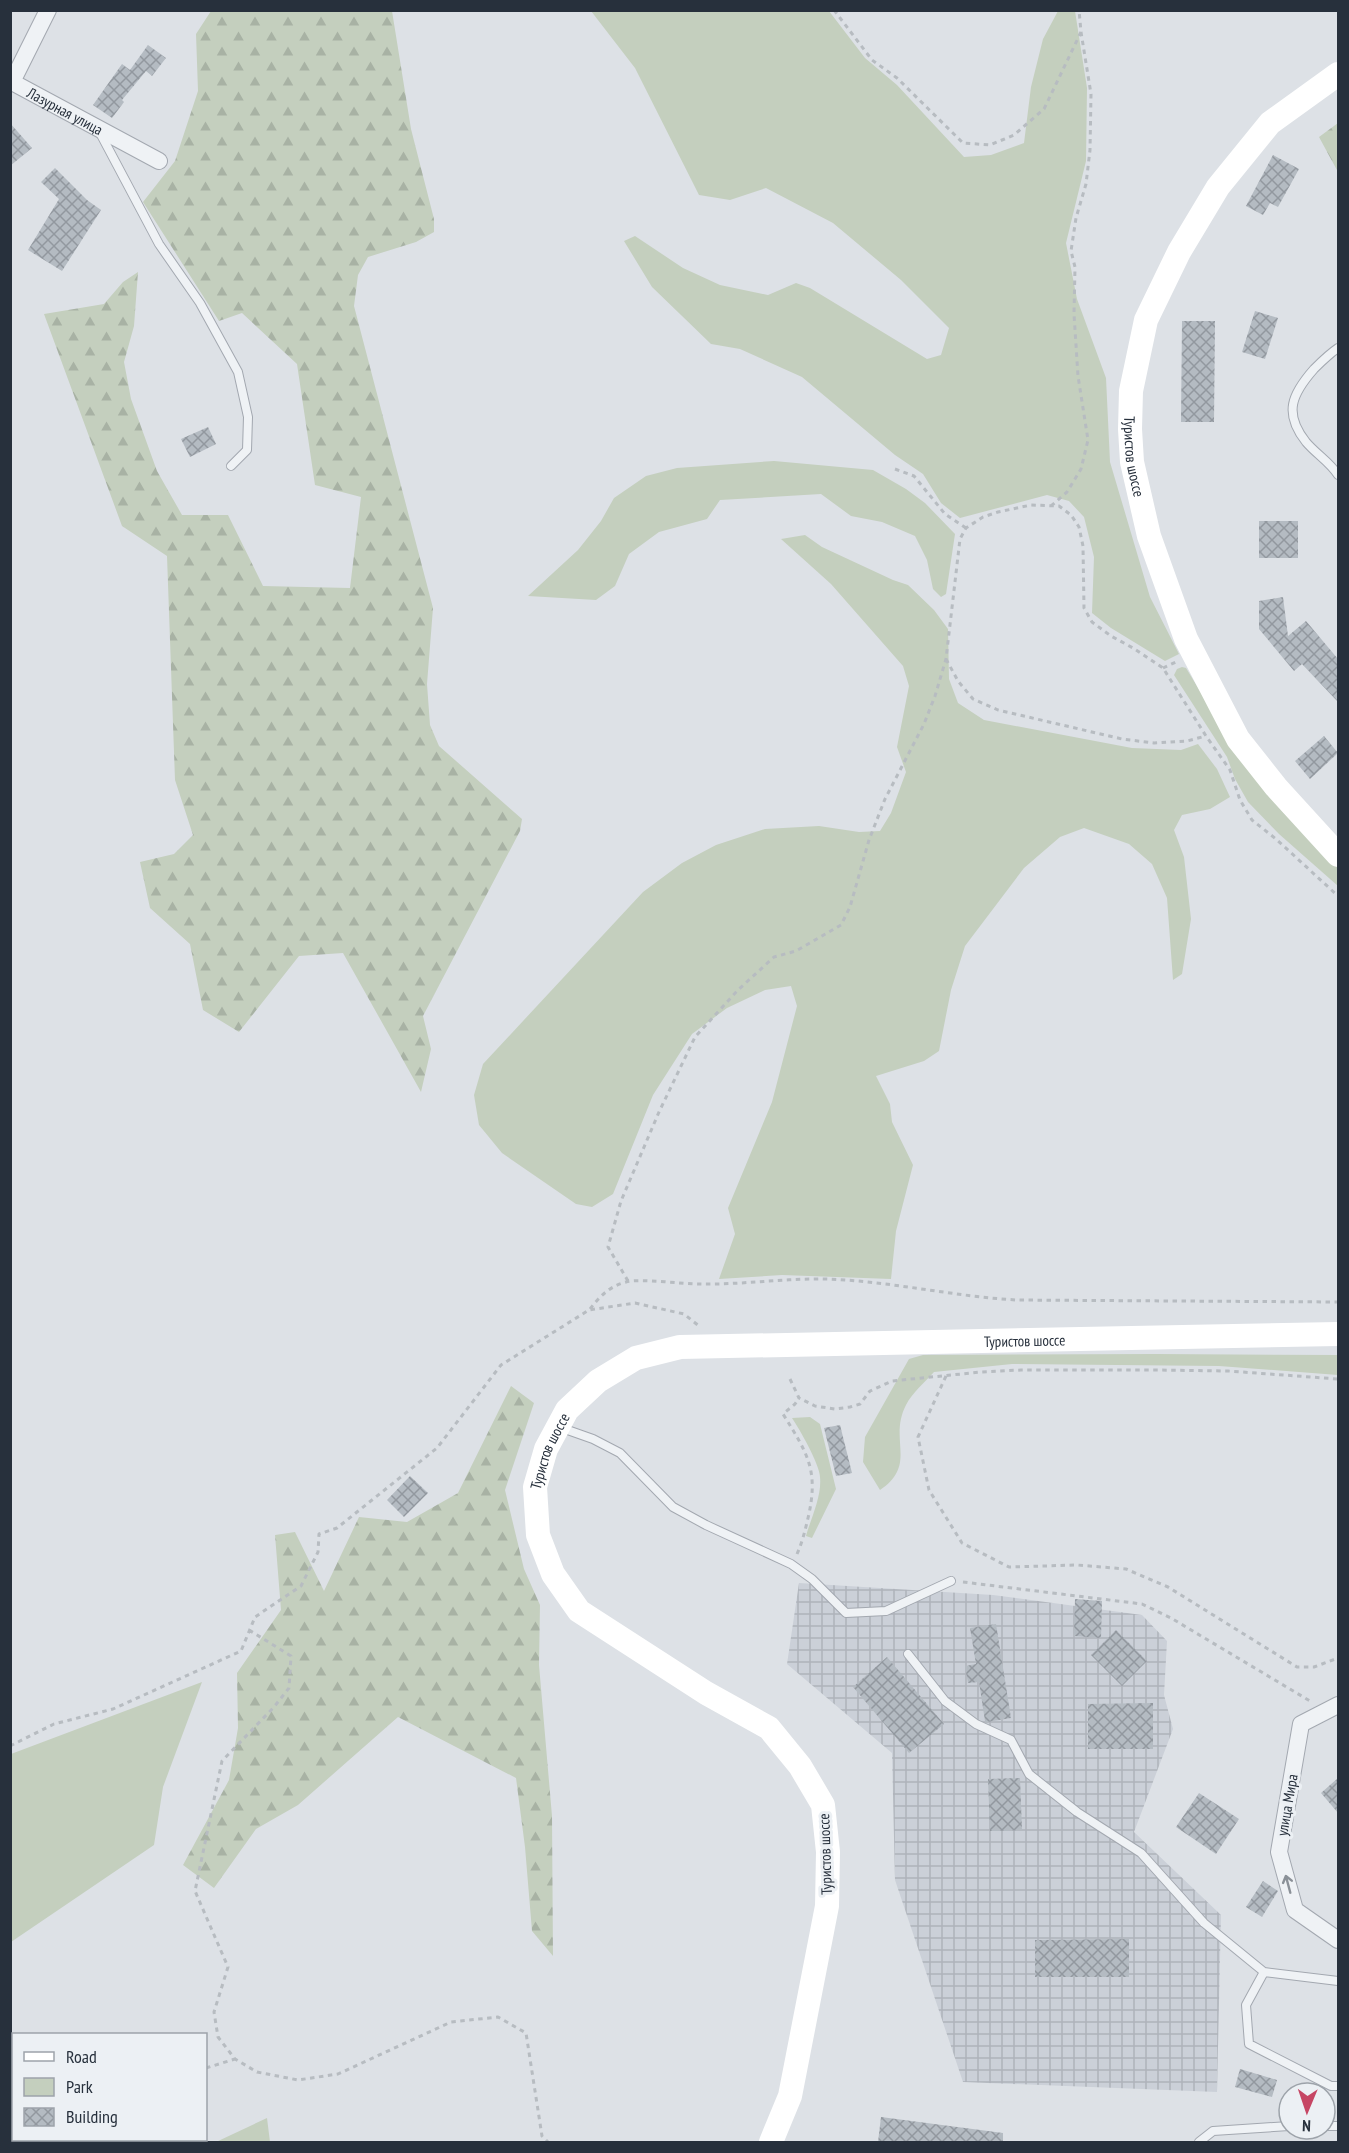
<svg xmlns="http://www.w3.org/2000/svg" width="1349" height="2153" viewBox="0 0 1349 2153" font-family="'PT Sans Narrow',sans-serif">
<defs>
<pattern id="industrial-grid" width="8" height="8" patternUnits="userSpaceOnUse" patternTransform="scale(1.5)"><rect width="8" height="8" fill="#cbd0d8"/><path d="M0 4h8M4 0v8" fill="none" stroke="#aeb3ba"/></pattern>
<pattern id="forest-firs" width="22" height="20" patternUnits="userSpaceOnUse" patternTransform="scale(1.5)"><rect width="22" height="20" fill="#c4cfbe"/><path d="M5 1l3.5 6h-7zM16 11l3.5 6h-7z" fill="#a8b2a4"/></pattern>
<pattern id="building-cross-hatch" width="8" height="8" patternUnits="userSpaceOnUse" patternTransform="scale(1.5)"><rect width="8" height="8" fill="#b4bbc2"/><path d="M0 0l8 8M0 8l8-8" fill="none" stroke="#92989f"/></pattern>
</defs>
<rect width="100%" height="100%" fill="#dde1e6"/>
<path fill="url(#industrial-grid)" d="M799 1583 993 1595 1142 1615 1167 1641 1164 1695 1173 1729 1134 1832 1221 1915 1217 2092 963 2082 895 1880 892 1753 787 1664Z"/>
<path fill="#c4cfbe" d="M591 11H829L865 58 897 85 964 157 991 155 1024 143 1031 87 1043 39 1058 11H1075L1087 88 1086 161 1066 243 1077 299 1106 378 1110 462 1150 597 1179 654 1165 661 1111 628 1092 613 1094 557 1084 517 1069 501 1047 495 960 518 941 503 923 474 895 455 802 377 740 349 711 344 652 287 624 241 635 236 683 268 720 285 768 295 796 283 810 288 927 359 941 355 949 328 901 280 833 223 766 188 730 200 699 195 635 68Z
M774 461 873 470 906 489 925 503 955 534 946 594 941 597 933 589 927 560 915 536 882 522 851 516 821 494 720 500 707 519 659 532 629 554 615 586 596 600 528 596 578 550 601 521 614 498 646 476 677 468Z
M805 535 822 547 893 580 908 585 934 610 948 629 949 679 958 703 984 720 1132 748 1181 750 1198 744 1217 769 1230 797 1210 809 1182 815 1174 830 1184 857 1191 919 1182 974 1173 980 1167 898 1152 864 1129 844 1084 828 1060 837 1024 868 965 946 951 990 939 1051 924 1061 876 1076 890 1104 892 1122 913 1165 896 1231 891 1279 782 1275 719 1279 735 1234 728 1208 772 1102 797 1006 791 986 765 990 727 1008 692 1034 653 1095 613 1194 592 1207 576 1204 502 1153 479 1125 474 1095 483 1064 643 892 682 863 716 845 765 829 819 826 859 832 880 831 891 813 906 772 897 747 909 686 903 666 831 584 781 539Z
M1182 667 1186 668 1226 734 1282 811 1338 868V886L1279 834 1248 802 1235 779 1227 757 1174 675 1177 669Z
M1156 1354 1338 1355V1375L1219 1366 1012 1364 934 1372C925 1382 912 1393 906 1405 888 1440 918 1464 880 1490L863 1462 865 1437 909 1359 923 1355Z
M810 1417 820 1424 836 1489 812 1538 806 1536C811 1518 822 1496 820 1477 820 1465 799 1428 792 1418Z
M202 1682 163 1787 154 1845 11 1942V1754Z
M13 2068 14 2140H162L166 2142H11L10 2071Z
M267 2118 270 2142H216Z"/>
<path fill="url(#forest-firs)" d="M211 11H392L411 129 434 219V232L416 242 368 257 358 275 354 306 433 608 427 684 430 725 439 746 522 819 520 831 423 1016 431 1049 421 1092 343 953 299 956 239 1032 203 1010 190 944 150 908 140 862 174 854 193 835 175 780 167 556 122 526 44 314 104 304 123 282 138 272 134 326 124 362 131 399 157 471 182 515H228L263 586 350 588 361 497 315 485 297 364 242 313 219 321 143 202 175 161 198 91 196 34Z
M1338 123V172L1319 137Z
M511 1386 534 1403 505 1490 524 1569 540 1605 539 1665 552 1816 553 1956 532 1931 525 1847 516 1778 398 1717 298 1805 256 1829 214 1888 183 1865 229 1780 238 1728 237 1673 281 1610 275 1535 295 1532 324 1591 359 1517 407 1522 458 1493Z"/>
<path fill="url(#building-cross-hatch)" d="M148 45 166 58 152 76 146 71 122 100 124 102 112 118 93 105 122 64 130 70Z
M10 123 32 148 10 166Z
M1273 155 1299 169 1278 207 1270 203 1263 215 1246 206Z
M55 168 87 200 101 210 62 271 28 250 59 199 41 182Z
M1255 311 1278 318 1265 359 1242 352Z
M1182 321H1215L1214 422H1181Z
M208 427 216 444 190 457 181 439Z
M1259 521H1298V558H1259Z
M1283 597 1288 636 1306 621 1338 659V702L1302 664 1294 671 1259 629V601Z
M1324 736 1338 753 1310 779 1295 761Z
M840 1425 852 1473 836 1476 824 1428Z
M410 1476 428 1493 404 1517 387 1500Z
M1075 1599 1102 1601 1101 1638 1074 1636Z
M996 1624 1011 1718 987 1722 985 1721 979 1682 968 1683 965 1666 976 1664 970 1628Z
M1116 1630 1147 1661 1122 1686 1091 1655Z
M887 1657 944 1724 909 1753 853 1687Z
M1153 1703V1749H1088V1704Z
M1020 1778 1022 1830 990 1831 988 1779Z
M1338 1778V1813L1321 1793Z
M1199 1793 1239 1819 1216 1854 1176 1827Z
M1263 1881 1278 1891 1262 1917 1246 1907Z
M1129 1939V1977H1035V1940Z
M1240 2069 1277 2080 1272 2097 1235 2087Z
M881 2117 1003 2133V2142H878Z"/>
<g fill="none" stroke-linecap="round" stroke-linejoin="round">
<defs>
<path id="lane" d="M99 131 159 244 200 303 238 372 248 417 247 450 231 466
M1338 348C1329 354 1322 361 1314 369 1292 394 1283 413 1306 442 1316 454 1330 462 1338 475
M559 1427 593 1439 620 1453 673 1507 706 1525 791 1564 812 1579 846 1613 886 1611 951 1581
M908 1654 945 1701 976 1724 1011 1740 1029 1774 1077 1812 1141 1853 1204 1923 1264 1972 1338 1981
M1264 1972 1246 2005 1249 2044 1331 2086H1338
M1325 2126H1338
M1199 2142 1213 2131 1289 2126"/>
<g id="street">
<path id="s1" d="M48 10 12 82 159 161"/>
<path d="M1338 1705 1301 1724 1279 1852 1295 1910 1338 1940"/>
</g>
</defs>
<use href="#lane" stroke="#a3a8b0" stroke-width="10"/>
<use href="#street" stroke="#a3a8b0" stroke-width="18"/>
<path stroke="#b7bcc1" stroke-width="3" stroke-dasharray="4.5 4.5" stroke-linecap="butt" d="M834 10 872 60 897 78 963 143 990 145 1014 135 1044 109 1081 32 1079 10
M895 469 914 476 945 514 966 528
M1051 506 1067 492 1081 469 1088 440 1078 376 1074 314 1075 267 1071 251 1076 218 1086 184 1090 150 1091 94 1081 32
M946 659 958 681 973 699 998 710 1122 739 1154 743 1187 741 1206 736
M1163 668 1176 662
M628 1281 608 1247 621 1201 659 1112 695 1037 738 990 774 957 796 951 841 925 850 907 869 840 885 799 924 724 935 696 946 659 960 539 966 528 983 517 998 512 1031 505 1059 506 1071 515 1079 527 1083 546 1084 608 1092 622 1111 636 1133 648 1163 668 1206 736 1230 770 1240 800 1252 820 1276 839 1338 896
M590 1309C600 1296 610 1286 626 1282 640 1278 681 1284 699 1284 748 1285 796 1276 845 1280 903 1284 960 1297 1017 1300L1338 1302
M946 1376 918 1437 929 1490 962 1543 1009 1567 1077 1565 1126 1569 1168 1587 1297 1667H1314L1338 1658
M790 1379 799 1398 815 1406 835 1409 850 1407 860 1404 870 1391 892 1381 981 1372 1021 1370H1154L1228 1371 1338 1379
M797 1554C802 1543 805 1531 808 1518 819 1471 808 1454 783 1414L795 1404 799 1398
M963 1582 1142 1604 1171 1618 1310 1701
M249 1630 291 1656 289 1688 274 1707 222 1761 195 1891 228 1967 214 2012 218 2037 235 2059 257 2072 298 2080 338 2074 451 2022 498 2017 526 2033 542 2136 548 2142
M10 1746 54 1724 113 1709 241 1651 255 1617 301 1586 318 1552 319 1534 337 1528 437 1448 501 1365 589 1310 635 1303 684 1314 699 1326
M206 2068 235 2059
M82 2142 84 2140"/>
<use href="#lane" stroke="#eff2f5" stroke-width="8"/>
<use href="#street" stroke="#eff2f5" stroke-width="16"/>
<g stroke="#fff" stroke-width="24">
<path id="s2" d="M1338 74 1270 123 1218 187 1179 252 1146 320 1131 391 1130 429 1132 462 1149 536 1186 639 1238 739 1276 787 1338 855"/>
<path id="s3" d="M771 2142 790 2096 827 1906 828 1852 823 1805 800 1766 769 1728 706 1693 579 1611 553 1574 538 1535 535 1487 546 1449 567 1410 598 1381 636 1358 680 1347 1338 1334"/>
</g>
</g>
<defs><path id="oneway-shaft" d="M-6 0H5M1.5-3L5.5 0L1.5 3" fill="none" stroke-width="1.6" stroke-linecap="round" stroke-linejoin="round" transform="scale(1.5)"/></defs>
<use stroke="#8b9198" href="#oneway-shaft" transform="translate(1288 1884) rotate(-105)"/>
<g text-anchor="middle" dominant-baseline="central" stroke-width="6" stroke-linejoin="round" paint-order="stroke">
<g font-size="15" fill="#27303c" stroke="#ecf0f4">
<text stroke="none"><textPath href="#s1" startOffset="141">Лазурная улица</textPath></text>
<text stroke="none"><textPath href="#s2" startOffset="456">Туристов шоссе</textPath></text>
<text stroke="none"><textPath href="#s3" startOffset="1358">Туристов шоссе</textPath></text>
<text stroke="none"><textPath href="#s3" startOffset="836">Туристов шоссе</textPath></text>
<text transform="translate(1287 1805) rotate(-80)">улица Мира</text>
<text transform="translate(825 1854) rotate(-92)">Туристов шоссе</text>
</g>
</g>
<rect width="1349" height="2153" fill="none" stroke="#27303c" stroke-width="24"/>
<rect x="12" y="2033" width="195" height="108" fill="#ecf0f4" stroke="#9da3aa" stroke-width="1.5"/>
<rect x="24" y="2052" width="30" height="9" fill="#ffffff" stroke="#9da3aa" stroke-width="1.5"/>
<text x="66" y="2063" font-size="18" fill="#27303c">Road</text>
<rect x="24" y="2078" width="30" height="18" fill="#c4cfbe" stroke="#9da3aa" stroke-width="1.5"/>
<text x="66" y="2093" font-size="18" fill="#27303c">Park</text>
<rect x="24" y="2108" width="30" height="18" fill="url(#building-cross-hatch)" stroke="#9da3aa" stroke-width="1.5"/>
<text x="66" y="2123" font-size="18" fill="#27303c">Building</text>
<g transform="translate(1307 2111) rotate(182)"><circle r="28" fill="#ecf0f4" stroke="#9da3aa" stroke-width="1.5"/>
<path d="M0-4.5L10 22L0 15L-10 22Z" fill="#c64664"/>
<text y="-9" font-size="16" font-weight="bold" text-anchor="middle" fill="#27303c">N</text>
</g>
</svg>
